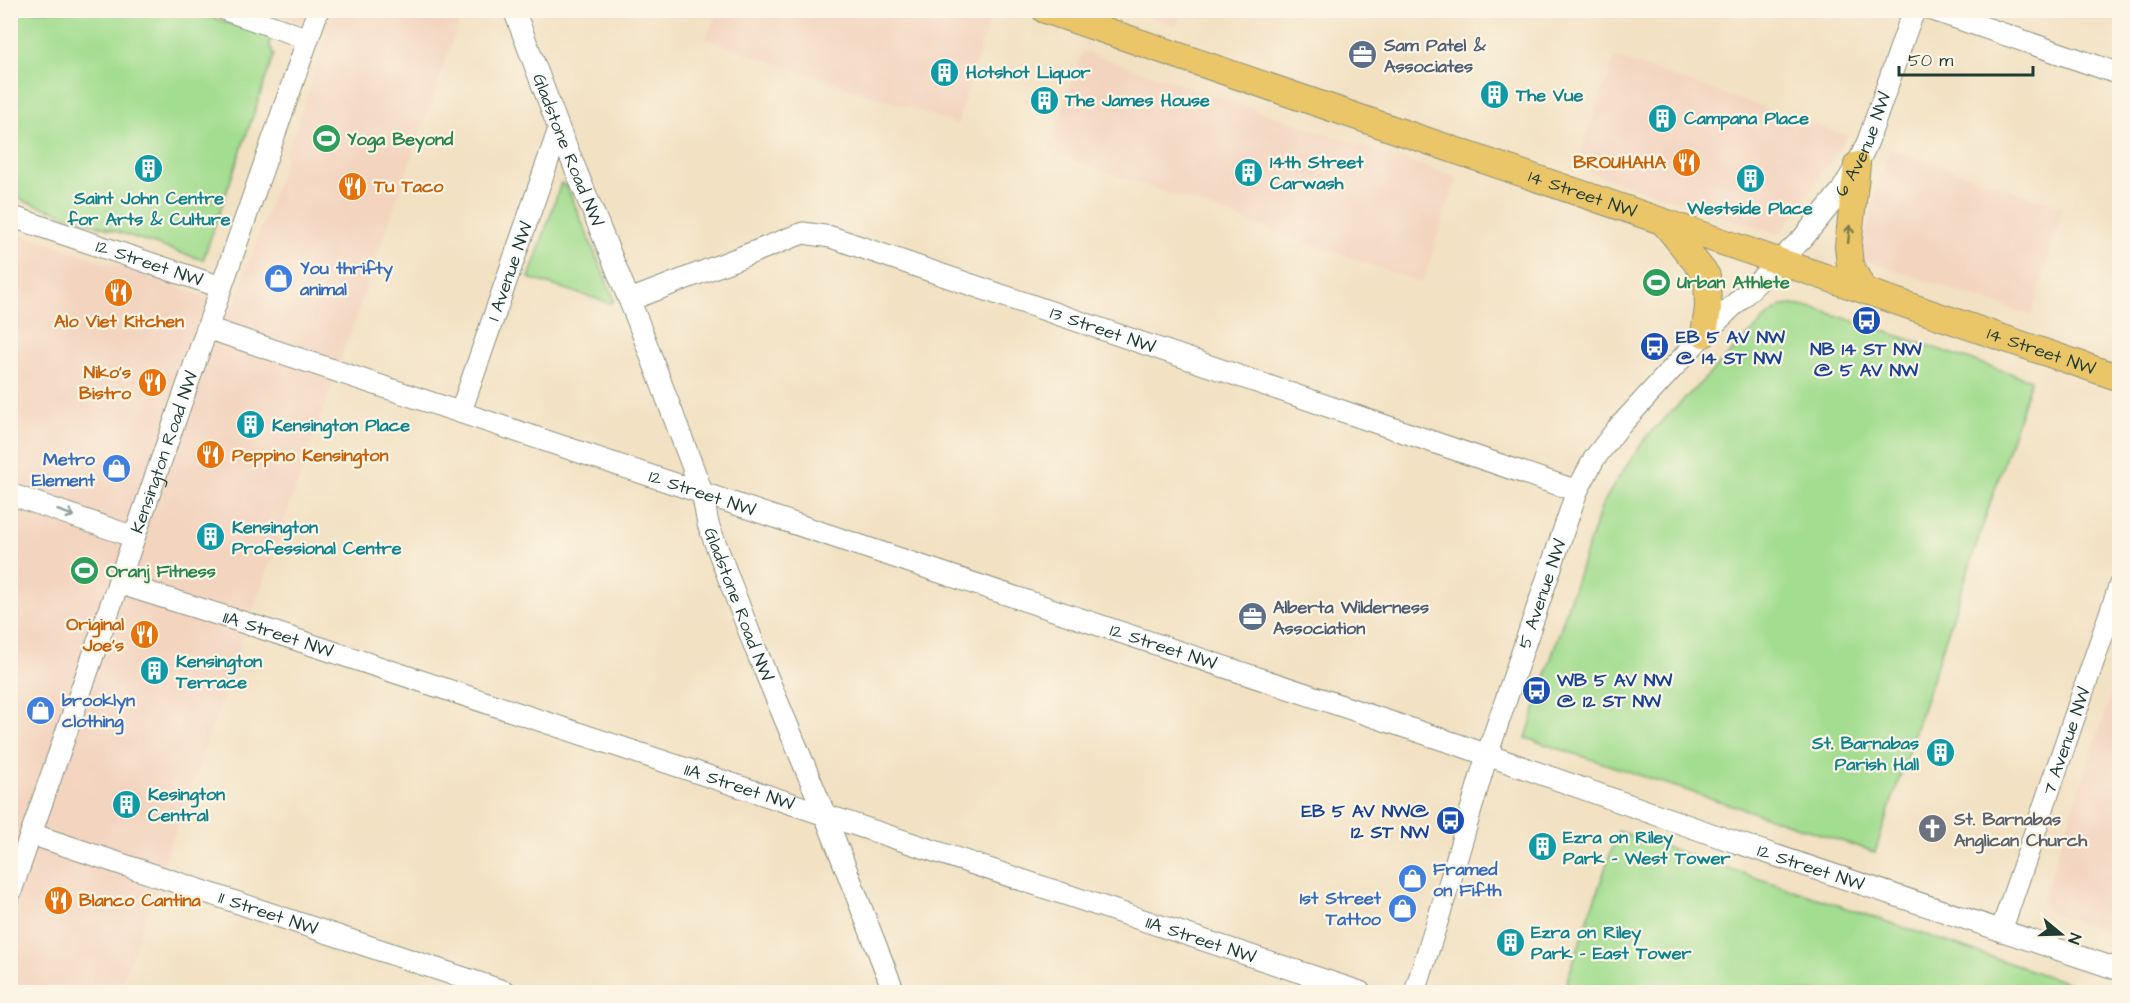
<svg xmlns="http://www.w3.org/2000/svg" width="2130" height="1003" viewBox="0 0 2130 1003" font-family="'Architects Daughter',sans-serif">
<rect width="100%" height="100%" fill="#fcf5e5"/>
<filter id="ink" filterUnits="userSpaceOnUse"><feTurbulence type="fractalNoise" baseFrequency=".0167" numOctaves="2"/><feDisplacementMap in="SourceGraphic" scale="12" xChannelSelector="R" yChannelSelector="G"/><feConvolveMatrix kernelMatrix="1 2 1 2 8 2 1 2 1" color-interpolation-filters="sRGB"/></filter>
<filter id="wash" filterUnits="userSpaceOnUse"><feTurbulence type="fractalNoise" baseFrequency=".008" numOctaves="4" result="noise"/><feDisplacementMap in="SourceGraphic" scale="24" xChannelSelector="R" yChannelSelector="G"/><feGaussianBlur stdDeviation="1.35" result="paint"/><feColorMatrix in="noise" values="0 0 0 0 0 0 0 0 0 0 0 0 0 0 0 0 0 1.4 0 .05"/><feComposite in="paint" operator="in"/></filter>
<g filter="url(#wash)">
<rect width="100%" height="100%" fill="#f2e1c3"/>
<path fill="#f3d4bf" d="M968 10 990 18 957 124 706 39 717 11Z
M268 11H463L119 992H11L10 230 234 306 329 32Z
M1129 11H1182L1177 26Z
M1082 51 1457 178 1422 283 1048 151Z
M1615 57 1848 136 1779 234 1575 168Z
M1889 149 2063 207 2032 316 1864 260 1863 241Z
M2119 670V935L2047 911 2042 901Z"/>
<path fill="#a3dd90" stroke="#618d62" stroke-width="1.5" d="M13 11H192L265 35 272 39 269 43 274 55 203 260 24 201 15 194 12 186Z
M561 183 567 187 614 299 613 302 609 303 529 278Z
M1793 305 1814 308 2031 380 1875 852 1526 738 1568 605 1602 505 1617 480 1647 436 1769 315 1782 306Z
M1618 831 2095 992H1563Z"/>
</g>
<g filter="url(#ink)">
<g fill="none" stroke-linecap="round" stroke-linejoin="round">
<defs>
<g id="minor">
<path d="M226 10 308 39"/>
<path id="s1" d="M514 10 559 129 637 319 702 492 708 524 756 650 825 815 894 992"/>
<path d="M1933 10 2120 74"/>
<path id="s2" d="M10 216 221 287"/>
<path id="s3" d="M630 300 803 233 831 237 1577 491"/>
<path id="s4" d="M207 328 1462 746 1717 836 2120 970"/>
<path id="s5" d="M461 411 559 129"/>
<path d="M10 494 134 537"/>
<path id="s6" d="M118 583 261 628 1360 992"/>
<path id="s7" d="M31 834 506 992"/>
<path id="s8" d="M10 894 318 10"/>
<path id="s9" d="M2001 931 2120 584"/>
<path id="s10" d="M1415 992 1451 878 1487 755 1577 491 1594 459 1617 429 1704 334 1803 238 1842 190 1857 165 1868 141 1908 26 1915 10"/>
</g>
<g id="major">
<path id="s11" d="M1045 10C1403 133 1762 254 2120 378"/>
<path d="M1857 165 1848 246 1850 265 1863 289"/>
<path d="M1665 224 1707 276 1708 308 1704 334"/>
</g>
</defs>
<use href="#minor" stroke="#888f7c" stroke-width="23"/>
<use href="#major" stroke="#888f7c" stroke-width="28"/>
<use href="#minor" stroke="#fff" stroke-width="21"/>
<use href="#major" stroke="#ebc669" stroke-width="26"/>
</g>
<defs><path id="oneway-shaft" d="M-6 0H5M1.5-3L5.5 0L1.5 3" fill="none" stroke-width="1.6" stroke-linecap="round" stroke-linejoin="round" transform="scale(1.5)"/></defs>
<use stroke="#7b7b4c" href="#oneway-shaft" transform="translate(1849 234) rotate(-84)"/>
<use stroke="#8f9e9a" href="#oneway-shaft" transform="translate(66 513) rotate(19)"/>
</g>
<defs>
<symbol id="office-disc" viewBox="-11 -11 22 22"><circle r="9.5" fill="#5c6f8a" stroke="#fcf5e5"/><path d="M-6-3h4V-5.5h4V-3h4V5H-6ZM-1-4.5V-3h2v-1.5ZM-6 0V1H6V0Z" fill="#fff"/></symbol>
<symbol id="building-disc" viewBox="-11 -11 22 22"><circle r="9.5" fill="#0f9aa8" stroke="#fcf5e5"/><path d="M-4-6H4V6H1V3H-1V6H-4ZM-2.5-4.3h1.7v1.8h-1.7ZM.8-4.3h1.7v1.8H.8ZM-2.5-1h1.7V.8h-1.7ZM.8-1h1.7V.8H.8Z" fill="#fff"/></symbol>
<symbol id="stadium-disc" viewBox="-11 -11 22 22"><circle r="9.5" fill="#2e9e5b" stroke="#fcf5e5"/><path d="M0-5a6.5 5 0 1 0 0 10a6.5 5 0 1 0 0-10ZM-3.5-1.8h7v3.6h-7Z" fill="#fff"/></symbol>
<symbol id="restaurant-disc" viewBox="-11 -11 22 22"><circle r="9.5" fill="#e8710a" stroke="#fcf5e5"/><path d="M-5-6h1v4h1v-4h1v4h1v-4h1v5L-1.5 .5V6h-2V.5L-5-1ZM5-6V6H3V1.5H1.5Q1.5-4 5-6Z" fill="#fff"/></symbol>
<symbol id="shop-disc" viewBox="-11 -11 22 22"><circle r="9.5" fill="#3f7fe0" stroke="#fcf5e5"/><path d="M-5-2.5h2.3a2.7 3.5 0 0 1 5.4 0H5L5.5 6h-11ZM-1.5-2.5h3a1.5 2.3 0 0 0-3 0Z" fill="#fff"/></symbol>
<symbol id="bus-disc" viewBox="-11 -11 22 22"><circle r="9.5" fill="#1a4fb4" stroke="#fcf5e5"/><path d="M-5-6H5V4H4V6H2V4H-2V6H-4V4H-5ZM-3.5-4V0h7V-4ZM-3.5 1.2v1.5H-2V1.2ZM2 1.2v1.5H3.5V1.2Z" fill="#fff"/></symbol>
<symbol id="church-disc" viewBox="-11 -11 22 22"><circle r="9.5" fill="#6b7280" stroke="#fcf5e5"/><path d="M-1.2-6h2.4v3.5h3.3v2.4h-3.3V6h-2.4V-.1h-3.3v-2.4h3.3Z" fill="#fff"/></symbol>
</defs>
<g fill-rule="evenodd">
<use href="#office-disc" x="1346" y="38" width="33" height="33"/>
<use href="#building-disc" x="928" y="56" width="33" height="33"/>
<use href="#building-disc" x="1478" y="78" width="33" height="33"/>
<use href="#building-disc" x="1028" y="84" width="33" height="33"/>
<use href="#building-disc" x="1646" y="102" width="33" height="33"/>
<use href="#stadium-disc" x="310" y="122" width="33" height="33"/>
<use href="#restaurant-disc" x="1670" y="146" width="33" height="33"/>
<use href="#building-disc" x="132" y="152" width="33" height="33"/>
<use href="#building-disc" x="1232" y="156" width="33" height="33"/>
<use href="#building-disc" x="1734" y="162" width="33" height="33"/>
<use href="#restaurant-disc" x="336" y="170" width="33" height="33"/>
<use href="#shop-disc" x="262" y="262" width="33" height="33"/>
<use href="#stadium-disc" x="1640" y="266" width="33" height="33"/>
<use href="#restaurant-disc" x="102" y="276" width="33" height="33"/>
<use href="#bus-disc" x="1850" y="304" width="33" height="33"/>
<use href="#bus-disc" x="1638" y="330" width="33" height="33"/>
<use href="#restaurant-disc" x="136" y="366" width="33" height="33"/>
<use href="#building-disc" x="234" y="408" width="33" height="33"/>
<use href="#restaurant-disc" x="194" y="438" width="33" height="33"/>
<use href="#shop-disc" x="100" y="452" width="33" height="33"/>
<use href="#building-disc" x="194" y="520" width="33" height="33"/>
<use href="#stadium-disc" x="68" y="554" width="33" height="33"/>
<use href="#office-disc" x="1236" y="600" width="33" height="33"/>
<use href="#restaurant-disc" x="128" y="618" width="33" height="33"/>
<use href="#building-disc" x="138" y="654" width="33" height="33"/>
<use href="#bus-disc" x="1520" y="674" width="33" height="33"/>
<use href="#shop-disc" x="24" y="694" width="33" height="33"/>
<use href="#building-disc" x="1924" y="736" width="33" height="33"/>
<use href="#building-disc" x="110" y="788" width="33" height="33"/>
<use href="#bus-disc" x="1434" y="804" width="33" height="33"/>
<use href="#church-disc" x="1916" y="812" width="33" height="33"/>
<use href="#building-disc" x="1526" y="830" width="33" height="33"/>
<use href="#shop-disc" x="1396" y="862" width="33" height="33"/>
<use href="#restaurant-disc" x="42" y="884" width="33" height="33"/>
<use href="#shop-disc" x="1386" y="892" width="33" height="33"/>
<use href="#building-disc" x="1494" y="926" width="33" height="33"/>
</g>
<g text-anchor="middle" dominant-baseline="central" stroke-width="4.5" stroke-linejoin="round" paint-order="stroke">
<g font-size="18" font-weight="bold" fill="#4e5e75" stroke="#fcf5e5" text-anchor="start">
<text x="1384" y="45">Sam Patel &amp;<tspan x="1384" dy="21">Associates</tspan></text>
<text x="1273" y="607">Alberta Wilderness<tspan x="1273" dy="21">Association</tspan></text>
</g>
<g font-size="18" font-weight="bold" fill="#0d838f" stroke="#fcf5e5" text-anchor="start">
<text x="966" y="72">Hotshot Liquor</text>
<text x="1516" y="95">The Vue</text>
<text x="1065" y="100">The James House</text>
<text x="1684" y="118">Campana Place</text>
<text x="1270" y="162">14th Street<tspan x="1270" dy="21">Carwash</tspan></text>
<text x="149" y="198" text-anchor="middle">Saint John Centre<tspan x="149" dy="21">for Arts &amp; Culture</tspan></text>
<text x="1750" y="208" text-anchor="middle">Westside Place</text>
<text x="272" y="425">Kensington Place</text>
<text x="232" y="527">Kensington<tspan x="232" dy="21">Professional Centre</tspan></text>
<text x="176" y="661">Kensington<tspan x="176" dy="21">Terrace</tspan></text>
<text x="1919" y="743" text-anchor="end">St. Barnabas<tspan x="1919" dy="21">Parish Hall</tspan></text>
<text x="148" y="794">Kesington<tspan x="148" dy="21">Central</tspan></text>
<text x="1563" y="837">Ezra on Riley<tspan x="1563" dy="21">Park - West Tower</tspan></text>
<text x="1531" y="932">Ezra on Riley<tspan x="1531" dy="21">Park - East Tower</tspan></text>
</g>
<g font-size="18" font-weight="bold" fill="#27864d" stroke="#fcf5e5" text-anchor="start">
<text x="347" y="139">Yoga Beyond</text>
<text x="1677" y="282">Urban Athlete</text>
<text x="106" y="571">Oranj Fitness</text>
</g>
<g font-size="18" fill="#1f3d34" stroke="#fcf5e5">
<text stroke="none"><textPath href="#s10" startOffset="980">6 Avenue NW</textPath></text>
<text stroke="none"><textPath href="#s1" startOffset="150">Gladstone Road NW</textPath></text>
<text stroke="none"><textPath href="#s11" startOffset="568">14 Street NW</textPath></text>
<text stroke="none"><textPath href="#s2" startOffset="147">12 Street NW</textPath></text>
<text stroke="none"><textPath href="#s5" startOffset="148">1 Avenue NW</textPath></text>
<text stroke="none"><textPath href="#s3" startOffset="501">13 Street NW</textPath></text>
<text stroke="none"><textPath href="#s11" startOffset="1053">14 Street NW</textPath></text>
<text stroke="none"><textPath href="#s8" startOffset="468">Kensington Road NW</textPath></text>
<text stroke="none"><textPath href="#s4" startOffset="522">12 Street NW</textPath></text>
<text stroke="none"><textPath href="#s10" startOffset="418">5 Avenue NW</textPath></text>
<text stroke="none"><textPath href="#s1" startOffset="636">Gladstone Road NW</textPath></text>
<text stroke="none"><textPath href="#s6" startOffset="168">11A Street NW</textPath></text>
<text stroke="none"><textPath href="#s4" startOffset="1008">12 Street NW</textPath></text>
<text stroke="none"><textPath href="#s9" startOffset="201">7 Avenue NW</textPath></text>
<text stroke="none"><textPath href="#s6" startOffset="654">11A Street NW</textPath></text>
<text stroke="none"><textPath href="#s4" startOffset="1692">12 Street NW</textPath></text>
<text stroke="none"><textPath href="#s7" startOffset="250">11 Street NW</textPath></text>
<text stroke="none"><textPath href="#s6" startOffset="1140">11A Street NW</textPath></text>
</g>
<g font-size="18" font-weight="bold" fill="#c56008" stroke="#fcf5e5" text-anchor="end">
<text x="1666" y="162">BROUHAHA</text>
<text x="374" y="186" text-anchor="start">Tu Taco</text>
<text x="119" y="321" text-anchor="middle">Alo Viet Kitchen</text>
<text x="131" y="372">Niko's<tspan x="131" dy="21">Bistro</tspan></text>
<text x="232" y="455" text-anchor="start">Peppino Kensington</text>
<text x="124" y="624">Original<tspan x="124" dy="21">Joe's</tspan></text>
<text x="79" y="900" text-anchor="start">Blanco Cantina</text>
</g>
<g font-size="18" font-weight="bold" fill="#366cbe" stroke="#fcf5e5" text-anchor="start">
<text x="300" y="268">You thrifty<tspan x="300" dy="21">animal</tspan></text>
<text x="95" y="459" text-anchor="end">Metro<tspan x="95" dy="21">Element</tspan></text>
<text x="62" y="700">brooklyn<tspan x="62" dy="21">clothing</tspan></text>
<text x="1433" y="869">Framed<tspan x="1433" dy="21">on Fifth</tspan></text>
<text x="1381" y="898" text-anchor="end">1st Street<tspan x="1381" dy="21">Tattoo</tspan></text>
</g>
<g font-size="18" font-weight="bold" fill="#164399" stroke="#fcf5e5" text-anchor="start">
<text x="1676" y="337">EB 5 AV NW<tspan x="1676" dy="21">@ 14 ST NW</tspan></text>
<text x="1866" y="349" text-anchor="middle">NB 14 ST NW<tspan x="1866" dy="21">@ 5 AV NW</tspan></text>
<text x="1557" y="680">WB 5 AV NW<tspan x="1557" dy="21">@ 12 ST NW</tspan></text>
<text x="1429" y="811" text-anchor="end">EB 5 AV NW@<tspan x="1429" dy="21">12 ST NW</tspan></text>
</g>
<g font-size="18" font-weight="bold" fill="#5b616d" stroke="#fcf5e5" text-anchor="start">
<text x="1954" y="819">St. Barnabas<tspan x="1954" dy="21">Anglican Church</tspan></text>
</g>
</g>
<rect width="2130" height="1003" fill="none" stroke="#fcf5e5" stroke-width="36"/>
<g transform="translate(2061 934) rotate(109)" stroke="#fcf5e5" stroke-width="4.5" paint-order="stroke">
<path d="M0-4.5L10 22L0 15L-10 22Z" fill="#1f3d34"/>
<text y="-9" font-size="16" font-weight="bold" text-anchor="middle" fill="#1f3d34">N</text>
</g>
<path d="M1899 66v9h134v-9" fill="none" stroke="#1f3d34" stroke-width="3"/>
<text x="1908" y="66" font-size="18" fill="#1f3d34" stroke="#fcf5e5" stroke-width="4.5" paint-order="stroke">50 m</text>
</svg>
